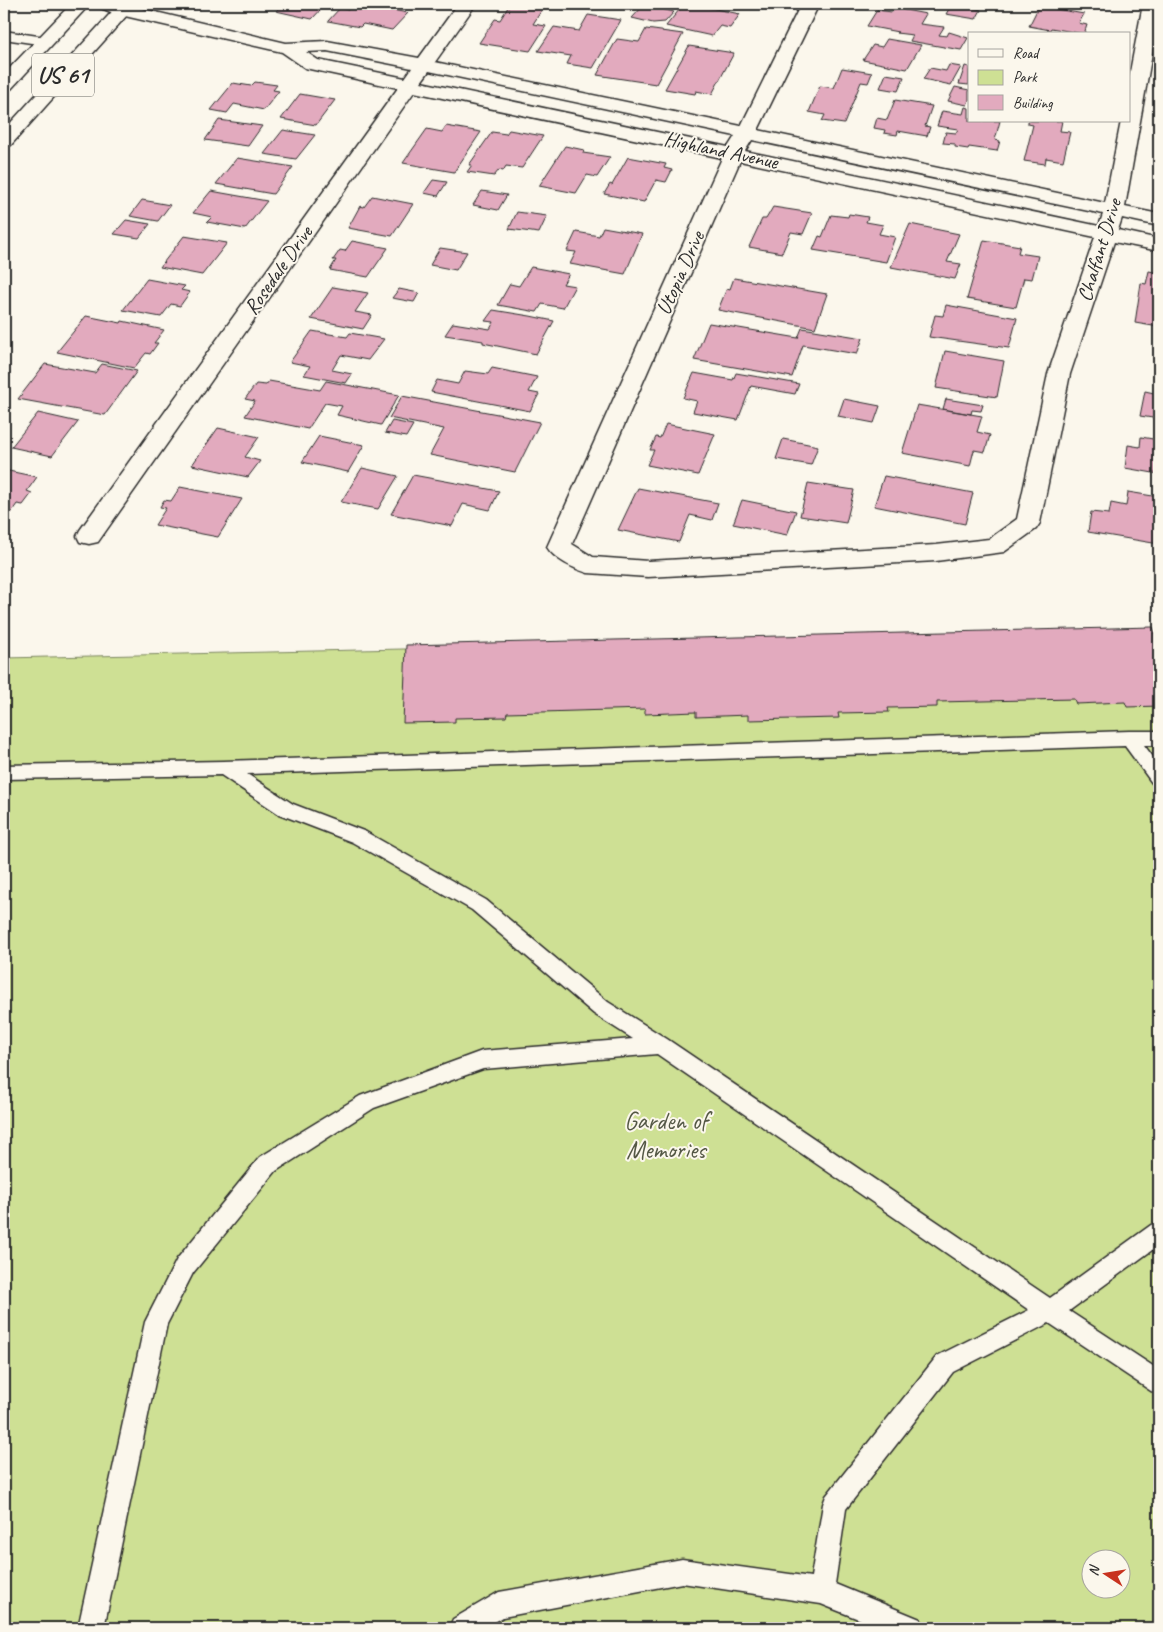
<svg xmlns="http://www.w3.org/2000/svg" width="1163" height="1632" viewBox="0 0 1163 1632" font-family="Caveat,sans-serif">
<rect width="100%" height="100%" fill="#fbf7ec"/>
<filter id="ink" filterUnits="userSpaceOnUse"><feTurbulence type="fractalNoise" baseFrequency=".02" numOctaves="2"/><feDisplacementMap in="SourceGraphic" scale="10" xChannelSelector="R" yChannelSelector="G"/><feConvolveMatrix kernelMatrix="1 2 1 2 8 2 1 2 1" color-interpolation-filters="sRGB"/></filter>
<g filter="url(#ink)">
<path fill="#cee094" stroke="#7c8660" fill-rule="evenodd" d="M1159 632V1628H4V658ZM1090 1560H1120V1590H1090Z"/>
<path fill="#e2aabe" stroke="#2b2b2b" d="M284 4H326L312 19 276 11Z
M354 4H361L408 13 392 30 363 24 360 27 328 21 340 8 348 10Z
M510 4 545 5 533 24 546 26 530 51 479 43 495 19 500 20Z
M559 4H596L591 10Z
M684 4H691L740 14 730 28 720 26 712 36 666 26Z
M952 4 981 10 976 19 946 14Z
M644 5 674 12 665 22 653 23 632 18Z
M1039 6 1084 14 1079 23 1087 25 1084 34 1051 28 1050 30 1029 26Z
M895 8 926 14 920 24 944 27 939 35 947 36 949 32 968 38 961 50 910 41 913 35 896 33 898 32 867 26 877 10 892 12Z
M588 15 621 20 593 68 567 64 571 56 538 51 554 27 579 31Z
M646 29 683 34 656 84 597 75 617 39 639 42Z
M887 39 921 45 907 69 863 60 873 45 882 47Z
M689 46 734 53 712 94 696 91 695 94 665 89Z
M949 65 961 67 951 85 923 79 930 68 946 71Z
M965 66 969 67V85L959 84Z
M842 68 872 73 868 83 861 82 844 124 822 121 825 115 809 112 820 86 834 88Z
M886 74 904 77 898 91 880 88Z
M255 82 277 85 273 90 279 91 264 110 234 104 227 113 211 110 233 83 251 86Z
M955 87 969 90V100L967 105 948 101Z
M300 94 335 100 316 125 281 119Z
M895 100 932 106 925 126 930 127 927 136 898 131 897 135 884 133 885 130 874 128 877 118 887 120Z
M965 107 969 108V121H1000L995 140 1000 141 997 151 969 147 968 149 955 147V144L943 143 946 132 956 133 958 129 937 126 942 111 963 114Z
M219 120 262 126 248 146 205 140Z
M1028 121H1062L1060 131 1070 132 1063 161 1046 158 1045 164 1024 161 1033 125 1028 124Z
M446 126 481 132 454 172 403 163 427 129 442 132Z
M283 130 315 135 296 159 264 154Z
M509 130 543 136 522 168 506 166 503 171 499 170 494 176 467 172 472 165H469L492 132 506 134Z
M565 146 584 150 583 153 610 157 597 177 587 175 576 193 539 186Z
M628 157 666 164 664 168 672 170 666 182 656 180 644 202 604 194 610 184 612 185Z
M237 158 293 167 273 194 216 184Z
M433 180 447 182 438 196 424 193Z
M211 191 267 201 245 229 207 222 212 217 193 213Z
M482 191 507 195 498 210 473 205Z
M372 196 413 204 392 236 348 228 360 206 364 207Z
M142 200 170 205 158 221 130 216Z
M773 207 812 213 803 234 791 232 782 253 749 247 762 219H766Z
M517 212 547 216 539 233 509 229Z
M849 214 868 217 866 222 883 225 879 234 895 237 886 262 813 250 819 236 822 237 831 215 848 217Z
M126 220 150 224 139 238 114 234Z
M910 224 959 234 947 262 961 264 955 279 891 267Z
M603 227 642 234 625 274 570 264 576 252 567 251 576 232 599 236Z
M184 236 227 243 202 275 160 267Z
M984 240 1020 246 1018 253 1038 256 1032 279 1024 278 1016 307 967 299Z
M352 241 388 248 368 277 330 270 336 260H333L340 250 345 251Z
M440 248 467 252 456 270 430 265Z
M531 267 569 274 563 284 575 286 563 308 542 304 537 312 498 305 510 284 519 286Z
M1149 271 1159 273V327L1135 323 1141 283 1146 284Z
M734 278 827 294 815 328 718 310 727 288 730 289Z
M147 279 185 286 181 290 190 292 180 306 171 304 161 317 123 310Z
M333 287 368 293 355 312 372 315 363 329 311 319Z
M399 289 419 293 414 302 392 298Z
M946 305 1017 318 1009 348 929 337 935 315 943 316Z
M493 310 530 316 554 321 536 354 483 343V341L445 335 453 323 490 329 494 322 485 321Z
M86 316 121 323 122 321 164 330 154 343H158L150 354 146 353 134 368 57 352Z
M709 323 798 338 802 328 863 338 857 354 803 345 792 377 694 360Z
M312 331 347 337 350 333 384 339 368 360 341 355 332 370 352 374 346 383 304 375 310 366 290 362Z
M945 351 1004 361 997 397 936 388Z
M45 364 95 373 102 364 137 371 105 415 18 399Z
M492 368 537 377 529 392 539 394 530 411 431 392 437 380 458 384 465 371 488 374Z
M1158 370 1159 419 1140 416 1145 391 1154 393Z
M694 373 733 380 736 373 799 384 795 394 751 386 738 420 693 412 697 401 683 398Z
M269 381 320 390 326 381 399 395 381 425 337 415 342 406 325 403 308 429 245 416 255 401 245 399 256 384 266 385Z
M402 396 540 422 515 472 430 455 444 429 389 418Z
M844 399 880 406 874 423 838 416Z
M946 399 983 405 981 411 972 410 971 414 943 409Z
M917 405 982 416 977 432 990 435 985 452 974 450 970 466 902 453Z
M38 413 78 422 52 456 11 447Z
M392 421 413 425 406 437 385 433Z
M666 424 715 434 698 475 647 465 654 450H650L656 437 660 438Z
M218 428 259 437 245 457 260 461 248 477 192 465Z
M319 436 364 445 348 472 302 462Z
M1141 437 1159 440V474L1125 468 1128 445 1140 447Z
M783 439 818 446 811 465 776 459Z
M362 468 398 476 378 509 341 502Z
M4 470 37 477 27 491 32 493 23 505 17 504 8 517 4 516Z
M413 475 499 491 490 510 463 504 452 526 391 514Z
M884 476 973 493 965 524 874 506Z
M808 483 854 490 846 523 800 516Z
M180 487 242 499 218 537 155 525 166 508 160 507 164 500 171 501Z
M638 488 718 503 712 520 690 515 679 542 618 530Z
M1128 492 1159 497V544L1088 532 1091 512 1109 514 1111 503 1126 506Z
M742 500 796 511 787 535 733 524Z
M1153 627 1159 647V706L1127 707 1125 702 1076 704 1074 699 937 702V707L888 708 889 712 838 713 839 718 748 720V715L696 717V712L645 714V709L507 713 506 717 455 718V722L403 723 406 645Z"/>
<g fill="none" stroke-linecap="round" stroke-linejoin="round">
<defs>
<path id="service" d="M4 31 45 37 51 41 45 45 4 39Z
M1129 731H1159V745H1144L1159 765V785L1152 783 1125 746 247 774 293 804 366 832 486 900 608 1002 667 1039 1050 1298 1151 1225 1159 1222V1245L1069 1311 1159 1370V1394L1151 1391 1049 1323 953 1372 846 1509 835 1584 920 1619 924 1628H881L821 1604 682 1583 503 1617 485 1628H449L453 1619 499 1592 682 1559 811 1577 823 1504 826 1496 937 1356 1029 1310 657 1054 483 1069 374 1108 276 1171 193 1273 167 1324 104 1628H78L145 1322 177 1259 260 1157 360 1096 482 1051 633 1039 594 1014 472 910 352 842 279 814 221 775 4 779V765L224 761Z"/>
<path id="minor" d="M98 4H122L286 43 327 41 419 58 458 4H476L435 62 741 126 801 4H819L758 130 1105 203 1121 121H1129V77L1143 4H1159V13L1125 207 1159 214V226L1122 218 1118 230 1159 239V251L1114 242 1070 374 1040 523 1036 529 1004 552 936 561 648 577 588 573C574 569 554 559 547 547L722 158 414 92 98 542 89 544 80 542 77 536 80 530 398 88 305 68 282 52 116 14 101 8ZM327 51 412 68 405 78 318 60 306 52ZM429 71 735 136 728 147 421 82ZM752 140 1103 214 1099 226 745 151ZM740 161 1095 237 1048 374 1017 519 989 539 936 545 648 561 593 557 572 544Z"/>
<path id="trunk" d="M71 4H90L11 89 4 91V74Z
M119 4H137L11 145 4 147V130Z"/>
</defs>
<use href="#service" stroke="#2b2b2b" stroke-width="3"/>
<use href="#minor" stroke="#2b2b2b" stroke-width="3"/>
<use href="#trunk" stroke="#2b2b2b" stroke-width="3"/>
<use href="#service" fill="#fbf7ec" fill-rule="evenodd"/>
<use href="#minor" fill="#fbf7ec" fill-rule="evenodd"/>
<use href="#trunk" fill="#fbf7ec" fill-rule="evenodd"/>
</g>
</g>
<g text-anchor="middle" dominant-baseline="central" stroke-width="4" stroke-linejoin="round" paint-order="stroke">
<g font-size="21" fill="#2b2b2b" stroke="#fbf7ec">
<text transform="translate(721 150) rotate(12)">Highland Avenue</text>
<text transform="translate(1099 250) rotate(-73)">Chalfant Drive</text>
<text transform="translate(278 270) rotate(-55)">Rosedale Drive</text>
<text transform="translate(680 273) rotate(-66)">Utopia Drive</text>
</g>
<rect fill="#fbf7ec" stroke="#696865" stroke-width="1" x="32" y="53.5" width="62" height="43" rx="4"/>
<g font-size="24" font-weight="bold" fill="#2b2b2b">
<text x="63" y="75">US 61</text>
</g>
<g font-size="25" fill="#545845" stroke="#fbf7ec">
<text x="666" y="1121">Garden of<tspan x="666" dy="29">Memories</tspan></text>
</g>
</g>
<rect width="1163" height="1632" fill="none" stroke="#fbf7ec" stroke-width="20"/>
<rect x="10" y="10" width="1143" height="1612" fill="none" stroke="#2b2b2b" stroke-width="2" filter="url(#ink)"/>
<rect x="968" y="32" width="162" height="90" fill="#fbf7ec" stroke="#a8a59f"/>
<rect x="978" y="49" width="25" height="8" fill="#fbf7ec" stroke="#a8a59f"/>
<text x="1013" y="58" font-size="15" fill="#2b2b2b">Road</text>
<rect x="978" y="70" width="25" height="15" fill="#cee094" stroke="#a8a59f"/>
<text x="1013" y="82" font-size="15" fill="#2b2b2b">Park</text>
<rect x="978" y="95" width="25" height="15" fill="#e2aabe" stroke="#a8a59f"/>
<text x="1013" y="108" font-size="15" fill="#2b2b2b">Building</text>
<g transform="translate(1106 1574) rotate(282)"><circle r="24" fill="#fbf7ec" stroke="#a8a59f"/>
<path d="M0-4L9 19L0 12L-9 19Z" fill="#c8321e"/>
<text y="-8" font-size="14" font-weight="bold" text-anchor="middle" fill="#2b2b2b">N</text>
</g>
</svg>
